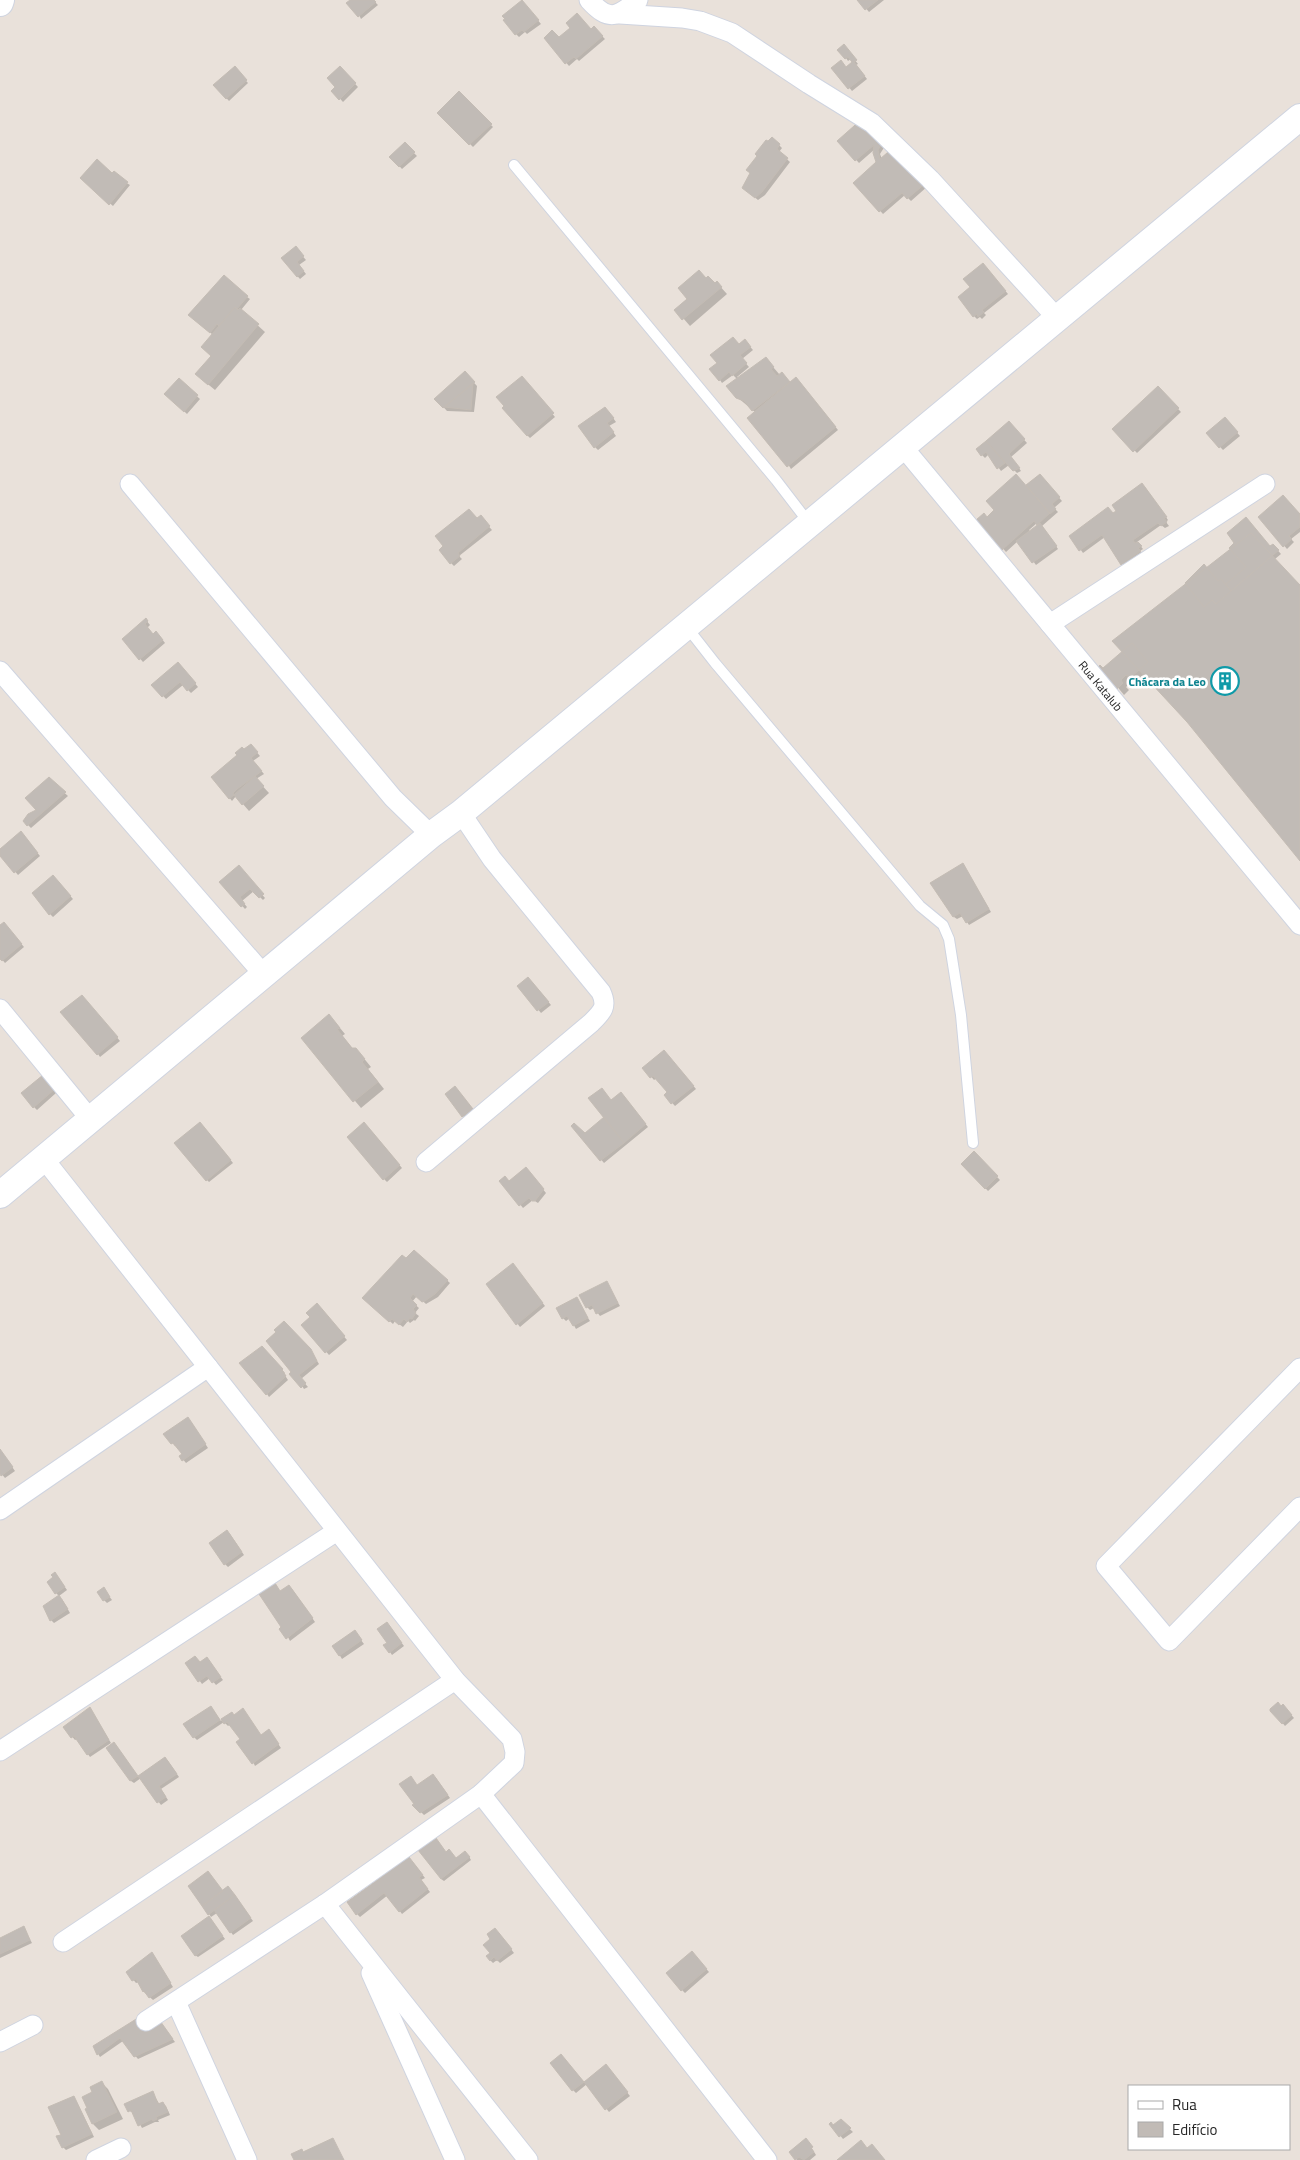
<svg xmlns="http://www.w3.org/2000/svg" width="1300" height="2160" viewBox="0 0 1300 2160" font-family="'Titillium Web',sans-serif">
<rect width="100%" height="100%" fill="#e9e1da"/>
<path fill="#0003" fill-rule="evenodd" d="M352 0H373L378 5 361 19Z
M859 0H884L869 12Z
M525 5 541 24 527 34 525 32 519 37 516 34Z
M594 28 605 39 579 61 577 59 569 66 545 38 559 39Z
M846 49 858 64 856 65 867 79 852 91 833 68H846L854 62 851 59 848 61 846 58Z
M234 68 248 83 229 101 215 85Z
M340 68 358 87 343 102 333 91 337 87Z
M459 93 493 127 473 147 439 113Z
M866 123 885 146 880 154 882 159 928 186 911 201 905 195 883 214 855 183 878 163 875 149 859 163 839 141Z
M772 138 782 148 779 152 790 162 765 195 758 200 746 190Z
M405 144 417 156 402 169 391 157Z
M113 175 130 185 113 206 81 178Z
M298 251 306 260 299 265 306 274 300 279 282 259Z
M985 267 1008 294 984 313 986 315 982 319 980 317 977 319 974 316 972 287Z
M707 279 715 284 717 283 727 294 690 326 676 310Z
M247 297 250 299 241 310 265 332 215 390 204 381 212 356 213 335 193 318Z
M745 341 753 350 742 359 749 367 737 377 740 379 766 359 780 375 791 383 799 382 838 430 791 469 756 413 737 397V379L733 375 722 383 720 380 740 346Z
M465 373 477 386 474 412 447 411 436 399Z
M179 380 200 399 187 414 166 394Z
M524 380 555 417 530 438 527 435Z
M1158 388 1181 412 1137 453 1114 429Z
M608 411 616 422 609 426 616 436 598 450 595 447Z
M1227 421 1240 436 1223 450 1207 433Z
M1009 423 1027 443 1011 457 1021 471 1017 473 1009 465 1001 471 989 454 985 458 977 450Z
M1039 475 1062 501 1054 508 1058 512 1042 526 1058 549 1036 565 1018 541 1006 552 978 520 987 518ZM1037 523 1039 525 1030 532 1029 530Z
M1145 487 1168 520 1166 522 1169 526 1165 528 1161 525 1137 542 1143 549 1140 551 1143 555 1125 567 1105 537 1083 553 1071 536 1113 514Z
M1300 516V532L1291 539 1294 542 1287 549 1259 517Z
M477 520H483L492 530 459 556 462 559 454 566 451 563Z
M1273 545 1281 554 1275 559 1300 586V859L1188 722 1146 676 1137 684 1134 680 1126 687 1129 690 1124 695 1103 669 1124 651 1207 569Z
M146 620 150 625 147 628 153 635H159L165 643 143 662 123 639Z
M181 667 198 687 191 693 183 685 166 699 153 685Z
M254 749 260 756 253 761 264 774 256 779 269 793 249 811 236 796 232 801 213 777 244 751Z
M49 779 68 796 31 828 24 821 38 811Z
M24 836 40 856 18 875 0 854V851Z
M965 868 991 912 969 925 963 916 957 919 954 917Z
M241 870 265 898 263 900 254 891 242 901 247 907 245 909 221 882Z
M53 877 73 899 53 917 50 914Z
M0 926H6L24 947 5 963 0 957Z
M531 981 551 1005 541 1013 519 986Z
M85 1000 120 1041 100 1057 98 1054Z
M335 1022 345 1034 342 1036 353 1049 362 1056 371 1067 368 1069 384 1089 361 1108 302 1038Z
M667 1055 696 1089 675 1106 665 1095 669 1092 657 1078 654 1080 644 1068Z
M45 1080 56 1093 37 1110 34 1107Z
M458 1091 475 1112 466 1119 463 1116Z
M623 1096 648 1127 604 1163 573 1126 585 1135 605 1117 611 1101Z
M203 1126 233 1163 209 1182 207 1180Z
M367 1126 402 1168 387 1182 384 1179Z
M974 1153 1000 1180 988 1191 963 1164Z
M528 1171 546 1193 538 1203 533 1200 523 1208 501 1181 509 1182Z
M414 1251 450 1283 438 1297 426 1304 417 1296 412 1302 419 1308 415 1313 419 1316 415 1321 414 1320 410 1323 408 1321 403 1327 395 1321 393 1324 364 1298Z
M515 1267 545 1306 520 1327 488 1284Z
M606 1282 620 1306 600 1316 594 1308 590 1310 587 1307Z
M576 1299 590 1321 576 1329 570 1318 566 1321 563 1318Z
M319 1308 347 1340 329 1355 303 1325Z
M262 1348 285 1373 284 1374 288 1380 269 1397 267 1394Z
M313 1354 319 1364 301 1379 308 1387 304 1389 293 1372Z
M191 1422 208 1448 186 1463 181 1457 183 1455 177 1445 175 1446 165 1434Z
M0 1450 15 1471 5 1478 0 1472Z
M230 1534 244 1555 228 1567 225 1564Z
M58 1577 67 1590 59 1596 56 1593Z
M292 1589 315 1622 290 1641 283 1627 281 1592Z
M106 1592 112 1600 107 1603 104 1600Z
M62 1599 70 1613 54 1623 51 1620Z
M390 1627 404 1646 392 1655 390 1652Z
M357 1635 364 1644 342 1659 334 1646Z
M209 1662 223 1680 216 1685 210 1678 202 1684 187 1663Z
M1281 1707 1286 1709 1294 1718 1285 1726 1271 1709Z
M213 1710 221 1721 231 1713 261 1736 271 1734 281 1748 255 1766 242 1739 231 1724 228 1726 224 1722 197 1740 194 1737Z
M92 1712 111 1743 90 1757 77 1739 75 1740 64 1727Z
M117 1747 138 1777 165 1758 168 1761 179 1777 161 1789 168 1800 161 1805 141 1778 134 1783 131 1781 108 1748Z
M436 1778 450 1798 424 1815 414 1805 418 1786Z
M446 1853 457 1859 468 1855 471 1860 444 1881 441 1879Z
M412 1861 425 1878 421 1880 430 1892 402 1914 388 1895 360 1917 357 1914Z
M231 1891 253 1921 233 1935 217 1913 211 1917 209 1914 223 1892Z
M212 1921 225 1939 198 1957 195 1955Z
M24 1928 32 1943 0 1958V1940Z
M498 1932 514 1953 500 1963 497 1960 493 1963 490 1960Z
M152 1954 173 1987 153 2000 144 1992 139 1982 136 1983 127 1972Z
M695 1956 709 1972 685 1993 682 1990Z
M161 2023 175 2042 138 2059 123 2041 100 2057 94 2047Z
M564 2058 584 2083 606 2066 630 2096 609 2112 587 2084 576 2093 573 2090Z
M102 2083 108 2089 123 2119 99 2130 93 2124 89 2108 94 2093Z
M152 2092 160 2105 163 2103 166 2106 170 2115 158 2120 159 2122H155L142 2128 134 2113 129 2111Z
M74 2097 94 2137 66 2150 63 2147 62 2135Z
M841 2121 853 2132 843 2139 831 2124 834 2126Z
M808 2142 816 2155 810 2160H797L790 2152Z"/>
<path fill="#c1bbb6" stroke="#c4bcb4" d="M350 0H374L376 2 358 17 346 3Z
M522 0 539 20 524 32 522 30 515 35 503 20 505 19 502 16Z
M857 0H878L865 10Z
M577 13 591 29 594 26 603 36 576 59 574 57 565 64 544 38 552 30 559 37 570 28 566 23Z
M844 44 857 60 854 62 865 76 848 89 831 68 841 60 846 67 852 62 848 57 845 59 837 50Z
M235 66 247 80 226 99 213 85Z
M340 66 356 83 339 100 331 91 335 87 327 78Z
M459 91 492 124 469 145 437 113Z
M863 118 883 142 878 150 880 159 895 146 927 182 907 199 902 193 879 212 853 183 876 162 873 153 874 145 855 161 837 141Z
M772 137 780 144 777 149 788 158 762 192 755 198 742 188 750 173 746 170 757 156 755 154 766 140 768 141Z
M405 142 415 152 399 167 389 157Z
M97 159 112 173 114 171 128 182 109 205 80 178Z
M296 246 304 256 297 262 304 271 297 277 281 258Z
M983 263 1006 291 982 310 984 312 978 317 977 314 973 317 958 297 970 287 963 279Z
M699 270 706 278 708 276 715 283 717 281 722 287 682 320 674 310 687 299 678 288Z
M224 275 248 296 237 309 235 307 219 326 217 324 210 333 188 315Z
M235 307 238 310 240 308 259 324 208 385 195 374 211 356 201 347Z
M733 337 739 344 745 339 751 347 740 355 747 363 732 376 729 372 719 381 709 369 717 363 710 355Z
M766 357 774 367 771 369 777 376 782 372 790 382 752 411 744 401 736 398 726 386Z
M465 371 475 382 443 408 434 399Z
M522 376 554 413 527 436 502 408 504 406 496 397Z
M796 377 836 427 787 467 747 418Z
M179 378 198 395 184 412 164 394Z
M473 383 471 410 444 407 459 395Z
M1158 386 1179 408 1133 452 1112 429Z
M605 407 614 418 607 423 614 432 594 448 578 426Z
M1225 417 1238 432 1219 448 1206 433Z
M1009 421 1025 439 1009 454 1020 468 1013 471 986 441Z
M986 441 1005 463 997 469 986 452 981 456 976 449Z
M1016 474 1050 513 1037 525 1034 521 1002 550 976 520 984 513 987 517 994 510 986 501Z
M1040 474 1060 497 1052 504 1056 509 1050 514 1026 485Z
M1142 483 1167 517 1164 518 1167 522 1161 526 1158 523 1133 540 1135 543 1138 542 1142 546 1138 548 1141 551 1121 565 1102 535 1079 551 1069 536 1108 507 1113 513 1116 511 1112 505Z
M1283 495 1300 514V527L1289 536 1292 539 1283 547 1258 517Z
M469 509 477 518 481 515 490 526 458 553 460 556 450 564 439 550 443 546 435 536Z
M1246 517 1270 546 1273 544 1279 550 1231 591 1226 584 1246 567 1229 548 1234 543 1227 533Z
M1040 523 1057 546 1032 563 1016 541Z
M1251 533 1300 585V861L1187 722 1112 641Z
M1204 564 1218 581 1221 579 1231 591 1216 604 1212 600 1204 607 1185 583Z
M146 618 148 621 145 624 153 634 156 631 163 640 139 660 122 639Z
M1132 643 1148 662 1130 678 1126 675 1121 680 1123 683 1117 689 1098 667 1100 665 1103 668Z
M178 662 196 683 187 691 180 682 162 697 151 685Z
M251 744 258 752 251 758 262 771 237 789 233 793 234 795 229 799 211 777 237 755 235 753 242 747 244 749Z
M255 776 264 786 242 805 234 795Z
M49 777 66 792 27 826 23 821 28 814 36 810 25 798Z
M21 831 38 853 14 873 0 856V849Z
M963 863 989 909 966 923 960 913 953 917 930 883Z
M239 865 264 894 259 898 250 889 240 897 245 904 241 907 219 882Z
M53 875 71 896 49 915 32 893Z
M4 922 22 944 2 961 0 959V925Z
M528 977 549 1002 537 1011 517 986Z
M82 995 118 1037 97 1055 60 1012Z
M329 1014 340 1028 337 1029 352 1048H356L365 1059 362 1062 378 1082 353 1102 301 1038Z
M664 1050 694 1086 671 1104 664 1095 667 1092 653 1076 650 1078 642 1068Z
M43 1075 55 1089 33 1108 21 1093Z
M455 1086 473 1109 462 1117 445 1094Z
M602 1088 611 1100 621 1092 646 1124 624 1143 588 1098Z
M604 1117 624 1143 600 1161 571 1126 574 1123 585 1133Z
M200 1122 231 1160 206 1181 174 1143Z
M364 1122 400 1165 383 1180 347 1137Z
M974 1151 998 1176 985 1189 961 1164Z
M526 1167 544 1189 535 1201H532L529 1198 519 1206 499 1181 505 1176 509 1181Z
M414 1250 448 1280 435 1294 425 1301 422 1302 413 1294 410 1298 417 1305 413 1309 416 1313 412 1319 410 1318 407 1322 404 1319 399 1325 392 1319 389 1322 362 1298 402 1255 406 1258Z
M513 1263 543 1303 516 1325 486 1284Z
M607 1281 618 1303 596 1314 592 1305 586 1308 579 1295Z
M577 1297 588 1318 573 1326 567 1316 562 1319 556 1308Z
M317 1303 345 1336 325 1353 301 1325 310 1317 306 1313Z
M284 1321 311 1349 317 1361 299 1375 306 1383 301 1388 289 1374 291 1372 266 1341 276 1332 274 1330Z
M262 1346 283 1369 282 1370 286 1376 266 1395 239 1363Z
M188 1417 206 1444 182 1461 179 1456 182 1454 173 1443 171 1444 163 1434Z
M0 1449 13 1467 1 1476 0 1474Z
M227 1530 242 1552 224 1565 209 1543Z
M55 1572 65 1587 55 1594 47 1582 53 1577 51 1575Z
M275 1583 280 1591 289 1585 313 1618 286 1639 279 1629 281 1627 259 1594Z
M104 1587 110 1597 103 1601 97 1592Z
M59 1595 68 1609 50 1621 43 1606Z
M387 1622 402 1643 389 1653 383 1645 387 1643 377 1629Z
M355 1630 362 1640 339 1656 332 1646Z
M195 1656 200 1662 207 1657 221 1677 212 1683 207 1676 198 1682 185 1663Z
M1278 1702 1281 1706 1283 1704 1292 1715 1282 1724 1270 1711V1709Z
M211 1706 220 1720 193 1738 183 1724Z
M90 1707 109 1740 87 1755 74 1736 71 1738 63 1727Z
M243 1708 261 1735 269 1729 279 1744 252 1764 236 1742 240 1739 227 1722 224 1724 221 1719 232 1712 234 1715Z
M114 1742 138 1776 130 1781 106 1748Z
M165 1757 177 1774 159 1786 166 1797 157 1803 138 1776Z
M433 1774 448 1795 420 1813 412 1805 414 1804 399 1784 411 1776 417 1785Z
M436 1838 446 1852 449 1849 456 1858 465 1851 470 1857 441 1879 418 1850Z
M409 1857 423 1875 419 1877 428 1889 399 1912 384 1893 356 1915 347 1902Z
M208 1871 223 1891 202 1906 188 1886Z
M228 1886 235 1895 208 1915 202 1906Z
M235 1895 251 1918 230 1933 214 1910Z
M209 1916 223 1936 195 1956 181 1936Z
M24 1926 30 1940 0 1954V1938Z
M495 1928 512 1949 497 1961 494 1957 490 1961 486 1956 490 1953 483 1945 490 1939 487 1934Z
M692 1951 707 1969 681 1991 666 1973Z
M152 1952 171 1983 149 1998 144 1991 143 1992 136 1979 132 1981 126 1972Z
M149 2011 158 2018 173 2039 134 2057 120 2038 97 2055 93 2046Z
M561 2054 584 2082 572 2091 550 2063Z
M606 2064 628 2092 605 2110 584 2082Z
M102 2081 117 2112 92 2124 85 2109 87 2108 82 2097 92 2092 90 2087Z
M153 2091 158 2104 163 2102 168 2112 156 2117 157 2119 153 2121 152 2119 138 2126 131 2110 128 2112 124 2104Z
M74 2096 92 2134 62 2148 56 2136 61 2135 48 2107Z
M841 2119 851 2128 839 2137 829 2124 831 2122 833 2125Z
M333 2138 344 2160H294L291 2154 302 2149 303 2152Z
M806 2138 813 2147 811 2148 814 2152 804 2160 799 2157 795 2160 789 2152Z
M861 2140 867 2148 872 2144 885 2160H837Z"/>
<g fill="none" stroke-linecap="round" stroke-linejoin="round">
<defs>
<path id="lane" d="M514 165 776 480 809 523
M686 626 715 663 920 906 943 925 949 939 961 1015 973 1143"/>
<g id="street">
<path d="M589 0C609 22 617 17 638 0"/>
<path d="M620 14 682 18 700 21 732 33 809 84 872 123 930 179 1057 318"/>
<path id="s1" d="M903 447 1300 925"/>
<path d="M130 484 393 798 431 835"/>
<path d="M1050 624 1265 484"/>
<path d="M0 671 265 976"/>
<path d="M0 1009 91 1120"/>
<path d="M44 1159 455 1680 512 1739 515 1752 514 1763 481 1794 325 1904 146 2021"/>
<path d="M426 1162 591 1023C602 1012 608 1007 601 992L492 859 461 813"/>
<path d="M1300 1368 1106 1566 1169 1641 1300 1507"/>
<path d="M0 1510 208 1367"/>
<path d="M0 1751 337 1531"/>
<path d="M481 1794 767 2160"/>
<path d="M325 1904 528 2160"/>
<path d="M63 1942 455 1680"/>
<path d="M371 1973 455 2160"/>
<path d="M176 2002 247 2160"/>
<path d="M0 2042 33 2025"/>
<path d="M96 2160 121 2148"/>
</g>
<path id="secondary" d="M0 3 1 0
M0 1195 431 835 461 813 1300 117"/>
</defs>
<use href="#lane" stroke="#cfd4e0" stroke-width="12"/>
<use href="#street" stroke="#cfd4e0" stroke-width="21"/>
<use href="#secondary" stroke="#cfd4e0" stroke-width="28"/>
<use href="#lane" stroke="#fff" stroke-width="10"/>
<use href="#street" stroke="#fff" stroke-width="19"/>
<use href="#secondary" stroke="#fff" stroke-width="26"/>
</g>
<defs>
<symbol id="building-ring" viewBox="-11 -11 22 22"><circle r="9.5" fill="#fff" stroke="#0f9aa8" stroke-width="1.5"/><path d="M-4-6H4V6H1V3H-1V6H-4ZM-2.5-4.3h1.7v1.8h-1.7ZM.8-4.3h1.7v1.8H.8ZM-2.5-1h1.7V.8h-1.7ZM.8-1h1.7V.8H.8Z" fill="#0f9aa8"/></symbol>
</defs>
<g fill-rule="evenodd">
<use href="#building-ring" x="1209" y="665" width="32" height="32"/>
</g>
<g text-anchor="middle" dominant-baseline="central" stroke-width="5" stroke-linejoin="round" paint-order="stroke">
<g font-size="12" font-weight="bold" fill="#0d838f" stroke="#fff" text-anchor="end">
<text x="1206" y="681">Chácara da Leo</text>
</g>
<g font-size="12" fill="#272727" stroke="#fff">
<text stroke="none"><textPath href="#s1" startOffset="310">Rua Katalub</textPath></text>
</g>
</g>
<rect x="1128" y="2085" width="162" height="65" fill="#ffffff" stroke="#a9a9a9"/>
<rect x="1138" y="2101" width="25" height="8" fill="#ffffff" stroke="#a9a9a9"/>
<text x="1172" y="2110" font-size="15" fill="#272727">Rua</text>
<rect x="1138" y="2122" width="25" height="15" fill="#c1bbb6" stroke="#a9a9a9"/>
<text x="1172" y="2135" font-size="15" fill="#272727">Edifício</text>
</svg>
